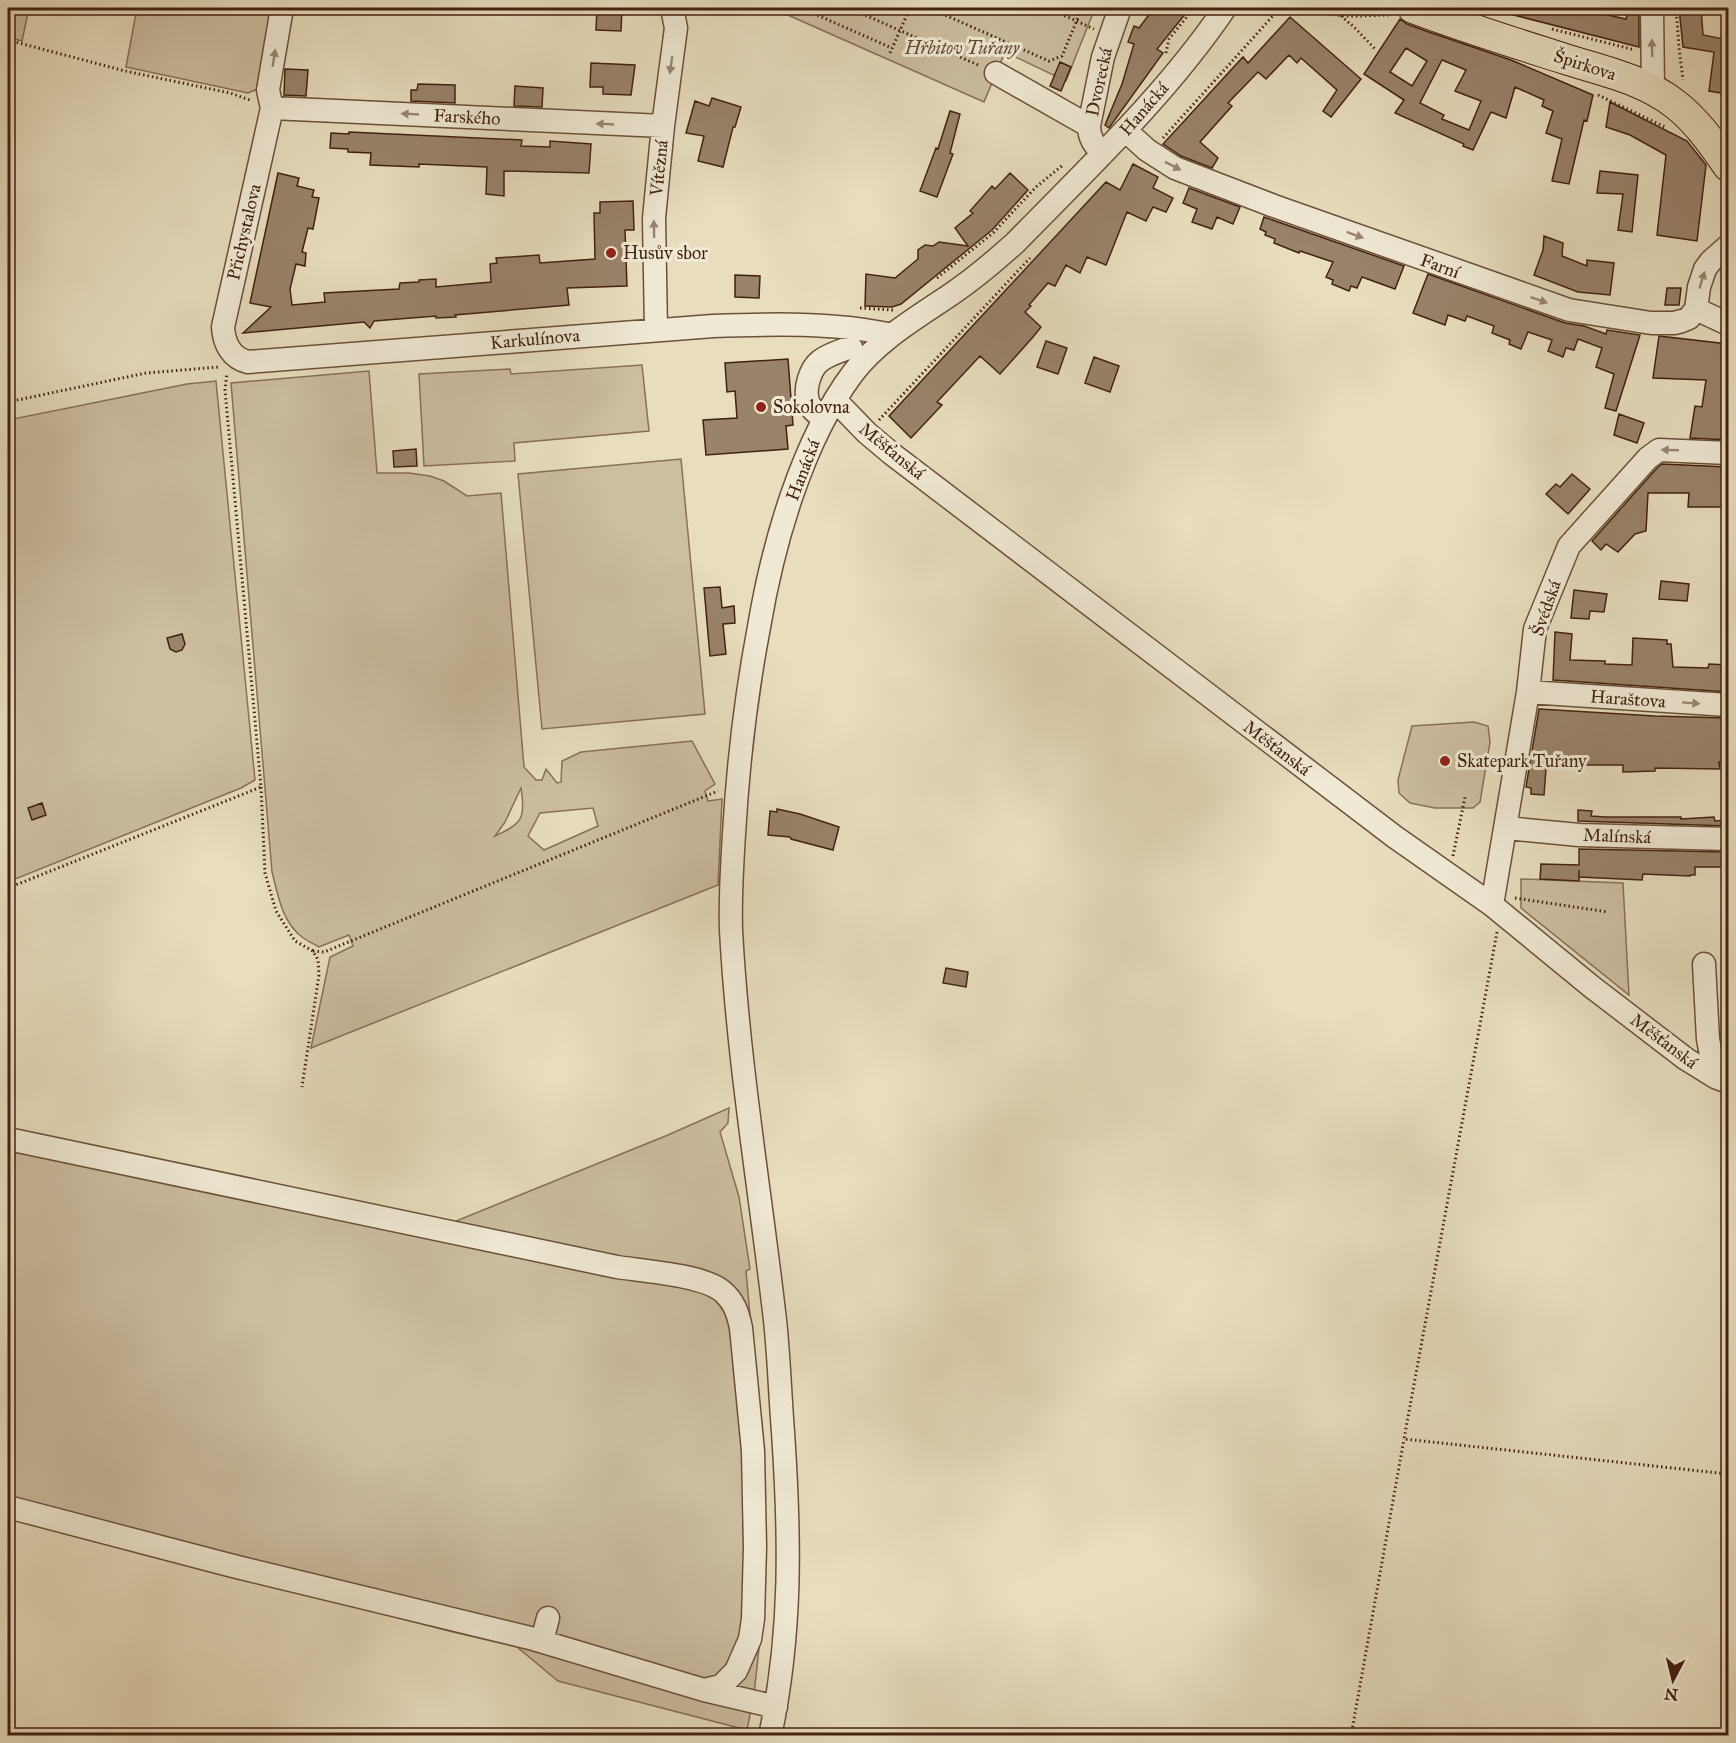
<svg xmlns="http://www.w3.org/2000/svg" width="1736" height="1743" viewBox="0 0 1736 1743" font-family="'IM FELL Great Primer',serif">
<rect width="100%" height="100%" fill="#e8debf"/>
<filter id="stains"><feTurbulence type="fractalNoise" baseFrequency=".00333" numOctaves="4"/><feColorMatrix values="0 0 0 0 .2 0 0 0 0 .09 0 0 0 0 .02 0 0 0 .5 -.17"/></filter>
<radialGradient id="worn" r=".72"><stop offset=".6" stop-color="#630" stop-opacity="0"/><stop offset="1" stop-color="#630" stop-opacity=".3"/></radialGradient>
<path fill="#ccbea1" stroke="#887058" stroke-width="1.5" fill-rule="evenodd" d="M8 8H29L22 41 8 37Z
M137 8H275L260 88 248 93 126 67Z
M772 8H1095L1066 81 1005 52 984 102Z
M642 365 649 431 514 443 515 461 424 466 419 374 510 369 511 374Z
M369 371 377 473H409L430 476 444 481 467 496 501 493 524 767 536 780H542L546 769 557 783 561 782 562 761 581 752 692 741 715 784 705 791 708 801 722 799 718 885 311 1048 330 957 353 946 349 935 319 947C314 944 307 941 302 937 282 922 278 895 272 872L231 383ZM521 788C526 818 522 824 495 836L505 822ZM593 808 598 826 544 850 528 836 540 813Z
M216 381 255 780 241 788 8 882V420L187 384Z
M681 459 705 714 542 729 518 474Z
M1474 722 1488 726 1490 742 1480 802 1473 808H1435L1410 803 1399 793 1398 780 1412 726Z
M1521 879 1623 883 1629 995 1521 908Z
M729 1108 728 1123 720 1132 739 1197 750 1269 746 1271 764 1470 763 1612 754 1694 747 1730 558 1681 517 1647 449 1631 8 1515V1128L455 1224 456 1221 668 1135Z"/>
<path fill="#99836b" stroke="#43210f" stroke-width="1.5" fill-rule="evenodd" d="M597 8H622L621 31 596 30Z
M1154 8H1190L1157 49 1163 53 1109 128 1105 125 1122 84 1134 44 1128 42 1134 26 1139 28Z
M1502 8H1576L1626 19 1629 8H1639V47L1502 12Z
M1679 8H1701L1703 35 1728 40V94L1709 91 1714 52 1683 47Z
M1290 17 1361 79 1331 117 1323 111 1337 90 1301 58 1297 63 1289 55 1266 79 1258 72 1228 103 1232 106 1200 142 1218 158 1212 168 1181 156 1163 144 1243 57 1248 63Z
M1400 19 1407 24 1426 31 1511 60 1593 95 1587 121 1584 120 1569 184 1552 181 1562 139 1546 133 1553 111 1542 106 1544 100 1515 87 1506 118 1491 112 1473 150 1463 146 1464 144 1395 113 1404 100 1364 74ZM1406 48 1427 61 1412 86 1390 72ZM1442 60 1466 70 1455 91 1481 101 1469 130 1442 119 1444 115 1420 103Z
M1060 62 1071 67 1061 91 1050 86Z
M591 63 635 65 631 95 603 94V87H590Z
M285 69 308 70 306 96 284 95Z
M418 84 455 85V103L411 101V90H417Z
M515 86 543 88 542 107 514 106Z
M712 98 741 107 735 127H733L723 167 698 161 704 136 686 133 695 101 709 106Z
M1610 102 1687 141 1706 165 1697 241 1657 235 1666 155 1630 135 1606 127Z
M950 111 960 114 950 153 953 154 937 197 920 191 936 148 938 149Z
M349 132 522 140 521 146 550 147V141L591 144 589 173 504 171V196L486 194 487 167 419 164V167L370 165 371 153 348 152V149L330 148 331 133 349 134Z
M1133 164 1158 177 1153 188 1173 198 1166 212 1153 207 1146 221 1127 212 1106 265 1087 257 1080 273 1066 265 1055 286 1048 283 1029 305 1031 306 1025 312 1041 327 1033 337 1000 374 980 356 937 402 942 405 911 438 889 416 1106 182 1120 190Z
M1600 171 1638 175 1632 232 1618 230 1623 194 1597 193Z
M278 173 299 178 297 186 314 190 312 197 319 198 313 229 308 228 302 252 306 253 305 266 296 264 290 289 292 305 325 302 324 293 399 289 400 283 419 282V280L436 279V287L491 282 490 264 497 263 496 258 539 255 540 263 595 259 594 213H600V202L633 201 634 230H625L627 286 567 288 569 305 455 315 456 317 436 318V316L374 321 370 328 364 322 243 333 271 307 250 303Z
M1010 173 1028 190 992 230 901 304 892 307 865 306 866 274 895 278 918 259V250L925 245 933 246 939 242 968 246 955 228 973 213 970 211 992 186 995 189Z
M1189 188 1240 207 1233 224 1217 217 1212 229 1192 222 1197 209 1183 203Z
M1264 217 1404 266 1395 289 1362 277 1357 288 1351 286 1349 291 1332 284 1333 280 1326 277 1333 262 1300 251 1299 253 1274 243 1275 239 1265 235 1266 232 1260 229Z
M1544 236 1563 243 1562 256 1587 266V260L1614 263 1610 295 1578 292 1534 275 1543 250Z
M1428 274 1565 323 1584 326 1606 334 1607 330 1640 335 1616 411 1605 408 1614 374 1596 367 1602 348 1578 339 1574 350 1566 348 1563 357 1548 351 1552 340 1528 332 1521 349 1509 344 1510 340 1492 333 1494 326 1467 316 1465 321 1448 315 1445 325 1413 313Z
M735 275 760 276 759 298 735 297Z
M1667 288H1681L1679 305H1665Z
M1659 336 1728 344V440L1690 438 1695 406 1702 407 1706 380 1653 378Z
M1046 341 1067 348 1058 374 1037 367Z
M1094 357 1119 366 1110 392 1085 383Z
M788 359 793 425 786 426 788 449 706 455 703 420 737 418 735 391 727 392 725 363Z
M1619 414 1644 423 1637 443 1614 435Z
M416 449 417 466 394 467 393 451Z
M1662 464 1728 467V507H1688L1689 493H1648L1646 531 1635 534 1618 552 1606 544 1601 550 1592 541 1657 468Z
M1572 474 1590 489 1568 514 1546 494 1556 484 1560 487Z
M1661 581 1689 584 1687 601 1659 599Z
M720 587 722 608 734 606 735 623 723 624 726 654 710 656 704 588Z
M1574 590 1607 594 1604 612 1590 611 1589 619 1571 618Z
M1555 632 1572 634 1570 660 1605 661V664L1632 665 1633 638 1667 640V644H1671L1673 667 1708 668 1709 664 1728 665V692L1553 680Z
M182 634 185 644 182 650 176 652 170 649 167 638Z
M1539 709 1655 716 1728 718V740H1725L1727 762H1719L1720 769 1655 768V771L1623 772V765H1571V768L1546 769 1544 795 1531 794V788L1526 787Z
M42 803 46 815 32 820 28 808Z
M777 809 800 814 839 827 833 850 791 839 790 837 768 835 770 811 777 812Z
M1578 810 1592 811 1591 816 1606 817H1681V819L1714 817 1715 821 1728 820V826L1578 821Z
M1579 849 1728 852V867H1695V875H1690V876L1643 874 1642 880 1579 877V870V881L1540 879 1541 864 1579 865Z
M946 968 968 972 966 987 943 983Z"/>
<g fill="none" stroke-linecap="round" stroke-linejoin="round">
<defs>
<path id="minor" d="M282 8 268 90 272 108 223 327C224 343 231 358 248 362L713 326C771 324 835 322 892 335
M1652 8 1653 89
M996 73 1089 126
M272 108 663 126
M1126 131 1147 150 1175 168 1274 206 1569 310 1651 323H1674L1682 321 1689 318 1696 309 1699 287 1705 269 1711 261 1728 246
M1102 154C1094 144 1089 138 1089 126L1103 57 1120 8
M1696 309 1728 324
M656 330 654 218 663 126 676 28 672 8
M835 400 867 433 892 454 1307 770 1395 837 1492 905 1592 987 1686 1059 1715 1077 1728 1082
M824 419C818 414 810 409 808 401 804 389 810 369 820 361 829 354 841 351 851 347
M1528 692 1728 705
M1506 828 1579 835 1728 839
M1492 905 1528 692 1535 629 1569 546 1648 458 1659 450 1728 453
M1704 964 1708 1039 1715 1077
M8 1139 617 1267C644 1271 702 1275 722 1291 734 1301 738 1313 741 1328L753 1451 755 1547 753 1619 750 1639 736 1671 721 1686 704 1690 530 1638 233 1566 8 1507
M542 1641 548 1618
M704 1690 776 1707
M770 1736C792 1633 790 1536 783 1432 780 1395 779 1357 775 1320 760 1190 738 1061 731 930 730 898 732 865 734 834 738 764 746 695 759 627 773 544 802 441 853 373 879 339 918 317 953 293 975 278 995 261 1015 243 1088 168 1166 95 1225 8"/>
<path id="major" d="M1413 8C1463 27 1515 43 1565 59 1603 71 1643 79 1675 104 1697 121 1712 143 1728 166"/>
</defs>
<use href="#minor" stroke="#6c503b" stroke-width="25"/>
<use href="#major" stroke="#43210f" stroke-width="32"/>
<path stroke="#43210f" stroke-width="3" stroke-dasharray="1.5 3" stroke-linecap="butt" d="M801 8 892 48
M849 8 978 65
M929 8 1049 61 1062 56 1082 8
M1048 8 1094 29
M1312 8C1335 20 1366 15 1391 15
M1676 8 1679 47 1683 80
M1243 13 1250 8H1255
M1341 16 1354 27 1376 50
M1552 29 1635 50
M8 40 125 71 230 93 250 100
M890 53 910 8
M1166 53 1169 39 1194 8
M1598 95 1665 127
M1163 138 1280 8
M937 278 993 233 1036 187 1063 165
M860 308 893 310
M8 402 146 373 219 367
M879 420 1030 258
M261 787 265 873 276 911 295 941 313 951 318 960 319 975 302 1087
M1453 856 1465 797
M8 888 261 787 225 390 227 373
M1515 898 1608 912
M1497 932 1404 1439 1728 1474
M313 951 324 952 718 791
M1351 1736 1404 1439"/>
<use href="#minor" stroke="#f0ead5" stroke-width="22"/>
<use href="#major" stroke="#e8debf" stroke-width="30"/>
</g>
<defs><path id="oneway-solid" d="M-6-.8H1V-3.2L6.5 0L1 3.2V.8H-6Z" transform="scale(1.5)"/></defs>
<g fill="#9a8672">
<use href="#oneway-solid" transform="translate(1652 48) rotate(-92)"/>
<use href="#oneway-solid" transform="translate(274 58) rotate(-81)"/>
<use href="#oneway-solid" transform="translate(671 65) rotate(98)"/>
<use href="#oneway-solid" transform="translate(410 114) rotate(-177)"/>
<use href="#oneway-solid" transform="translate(605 124) rotate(-177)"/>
<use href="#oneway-solid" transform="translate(1173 166) rotate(27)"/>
<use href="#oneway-solid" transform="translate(654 229) rotate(-91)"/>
<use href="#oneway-solid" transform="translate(1355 235) rotate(20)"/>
<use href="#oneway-solid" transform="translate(1702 280) rotate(-73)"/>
<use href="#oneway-solid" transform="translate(1539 300) rotate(19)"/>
<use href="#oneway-solid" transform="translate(1670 450) rotate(-178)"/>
<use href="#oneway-solid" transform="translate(1691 703) rotate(4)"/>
</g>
<g fill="#8f2418" stroke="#f0ead5" stroke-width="2">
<circle cx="611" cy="253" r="6"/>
<circle cx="761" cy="407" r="6"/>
<circle cx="1445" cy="761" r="6"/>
</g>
<g text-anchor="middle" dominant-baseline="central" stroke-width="6" stroke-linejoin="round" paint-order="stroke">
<g font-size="18" font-style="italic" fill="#654834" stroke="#f0ead5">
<text x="962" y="48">Hřbitov Tuřany</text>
</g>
<g font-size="18" fill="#43210f" stroke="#f0ead5">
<text transform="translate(1585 65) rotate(18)">Špirkova</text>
<text transform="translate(1099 82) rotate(-78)">Dvorecká</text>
<text transform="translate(1144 109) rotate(-49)">Hanácká</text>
<text transform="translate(467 117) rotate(3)">Farského</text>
<text transform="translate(659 168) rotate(-84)">Vítězná</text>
<text transform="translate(244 232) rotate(-77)">Přichystalova</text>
<text transform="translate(1440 266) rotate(20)">Farní</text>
<text transform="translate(535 339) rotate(-5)">Karkulínova</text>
<text transform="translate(892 451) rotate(39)">Měšťanská</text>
<text transform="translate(803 470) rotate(-69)">Hanácká</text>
<text transform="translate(1546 608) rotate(-71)">Švédská</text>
<text transform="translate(1628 699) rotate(4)">Haraštova</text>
<text transform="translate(1277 748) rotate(37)">Měšťanská</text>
<text transform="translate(1617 836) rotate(2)">Malínská</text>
<text transform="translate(1664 1041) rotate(37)">Měšťanská</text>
</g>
<g font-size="18" fill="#43210f" stroke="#f0ead5" text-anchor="start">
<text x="623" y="253">Husův sbor</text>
<text x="773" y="407">Sokolovna</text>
<text x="1457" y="761">Skatepark Tuřany</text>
</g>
</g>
<rect width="1736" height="1743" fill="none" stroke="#e8debf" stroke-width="30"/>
<rect x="9" y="9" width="1718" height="1725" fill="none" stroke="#43210f" stroke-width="3"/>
<rect x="15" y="15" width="1706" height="1713" fill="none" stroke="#43210f" stroke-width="1.5"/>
<g transform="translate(1673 1680) rotate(187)" stroke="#f0ead5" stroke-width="4.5" paint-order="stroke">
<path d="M0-4.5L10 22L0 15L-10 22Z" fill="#43210f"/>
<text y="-9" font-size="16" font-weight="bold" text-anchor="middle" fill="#43210f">N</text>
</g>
<rect width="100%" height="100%" filter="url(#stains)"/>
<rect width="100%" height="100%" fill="url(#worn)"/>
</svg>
